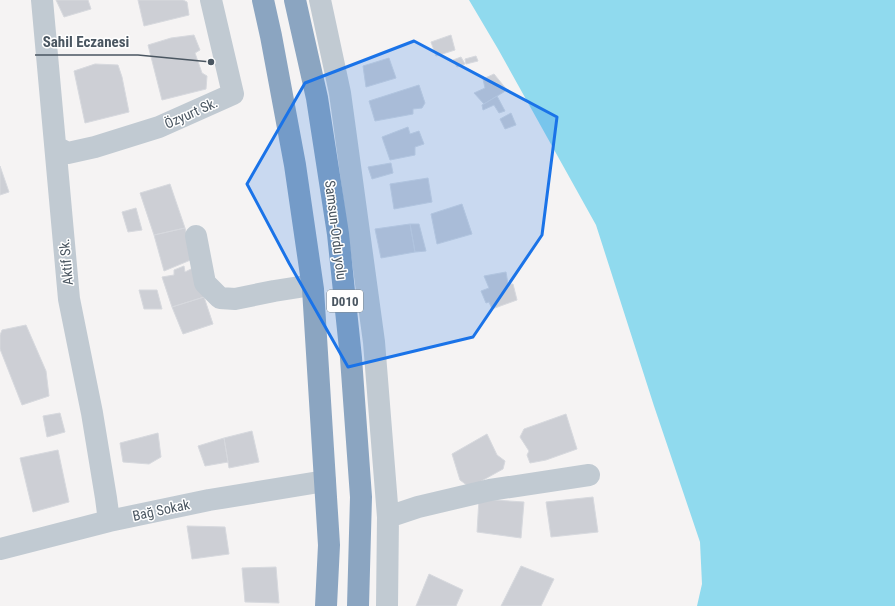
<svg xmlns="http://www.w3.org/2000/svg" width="895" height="606" viewBox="0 0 895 606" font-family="'Roboto Condensed',sans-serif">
<rect width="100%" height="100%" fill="#f5f3f3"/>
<path fill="#90daee" d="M469 0H895V606H697L702 584 700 542 654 406 596 225 498 49Z"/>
<path fill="#cdcfd5" stroke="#d7d9de" d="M56 0H88L91 9 64 17Z
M138 0H183L187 2 189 15 144 26Z
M194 35 200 50 195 53 202 73 207 76 206 89 162 100 148 45 171 38Z
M451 35 455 50 436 56 431 42Z
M476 56 478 61 466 64 465 59Z
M461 57 465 64 457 67 453 60Z
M389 58 396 78 366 87 363 66Z
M95 64 118 65 122 77 129 112 85 123 74 71Z
M494 74 507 90 484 104 474 93 485 88 483 79Z
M419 85 425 103 422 108 413 109V114L375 121 369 101Z
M497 96 505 111 499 113 494 105 483 110 482 105Z
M511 113 516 125 505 129 500 119Z
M408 127 410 134 419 131 424 144 415 147V155L390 160 382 137Z
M391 163 393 173 372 179 368 167Z
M0 166 9 192 0 195Z
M428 178 432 202 394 209 390 184Z
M170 184 185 228 154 235 140 193Z
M462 204 472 234 437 244 431 214Z
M136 208 142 230 128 232 122 212Z
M410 224 415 252 381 258 375 229Z
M410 224H419L426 251 415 252Z
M185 228 193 259 164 271 154 235Z
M184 266 185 272 195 267 204 297 172 307 162 277 174 275V270Z
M506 272 508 284H513L517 300 492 309 489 302 486 303 481 291 489 288 484 276Z
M139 290H157L162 309H144Z
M204 297 213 324 183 334 172 307Z
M26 325 46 371 49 396 22 405 0 349V335L2 330Z
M60 413 65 432 47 437 43 416Z
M566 414 577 449 546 460 530 463 527 455 529 451 520 437 524 429Z
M252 431 259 462 229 468 224 438Z
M158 433 161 457 149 464 123 462 120 443Z
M487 434 497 455 505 461 503 469 476 484 468 486 460 480 452 454Z
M224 438 228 462 205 466 198 446Z
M58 450 69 502 33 512 20 458Z
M593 497 598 532 551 537 546 502Z
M479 499 524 502 521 538 477 532Z
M187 526 225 527 229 554 192 559Z
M521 566 554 579 541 606H501Z
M276 567 279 603 245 602 242 568Z
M429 574 463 590 456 606H416Z"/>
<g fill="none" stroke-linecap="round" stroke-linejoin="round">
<path stroke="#c1cad2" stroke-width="22" d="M42 0 69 299 92 413 106 498 109 521
M320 0 340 93 374 342 388 517 387 606
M56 147 68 153 95 147 159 127 233 94 211 0
M196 236 205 283 220 298 235 299 274 291 312 285
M388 517 418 507 490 490 589 475
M0 549 109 521 209 500 325 481"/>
<path stroke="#8ba5c1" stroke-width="22" d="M263 0 271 36 295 165 313 289 329 545 326 606
M295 0 317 98 338 234 351 358 361 497 358 606"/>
</g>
<path fill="#1a73e8" fill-opacity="0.2" stroke="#1a73e8" stroke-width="3" stroke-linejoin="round" d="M414 41 557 117 542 235 473 337 348 367 289 263 247 184 305 83Z"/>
<g text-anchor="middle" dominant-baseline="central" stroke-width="3" stroke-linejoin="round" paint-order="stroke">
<rect fill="#fff" stroke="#808990" stroke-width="1" x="327" y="290" width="36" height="22" rx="3"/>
<g font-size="13" font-weight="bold" fill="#4a5661">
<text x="345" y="301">D010</text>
</g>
<g font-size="14" fill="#4a5661" stroke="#fff">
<text transform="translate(191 113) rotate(-24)">Özyurt Sk.</text>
<text transform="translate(336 230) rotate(83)">Samsun-Ordu yolu</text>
<text transform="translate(66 262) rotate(-95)">Aktif Sk.</text>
<text transform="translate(161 510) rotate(-12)">Bağ Sokak</text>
</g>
</g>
<path fill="none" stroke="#4a5661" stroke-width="1.5" d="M211 62L138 55H35"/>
<circle fill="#4a5661" stroke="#fff" stroke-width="1.5" cx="211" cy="62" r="4"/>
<g font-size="15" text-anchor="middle" font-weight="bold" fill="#4a5661" stroke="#fff" stroke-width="3" stroke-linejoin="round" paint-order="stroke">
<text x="86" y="47">Sahil Eczanesi</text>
</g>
</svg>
